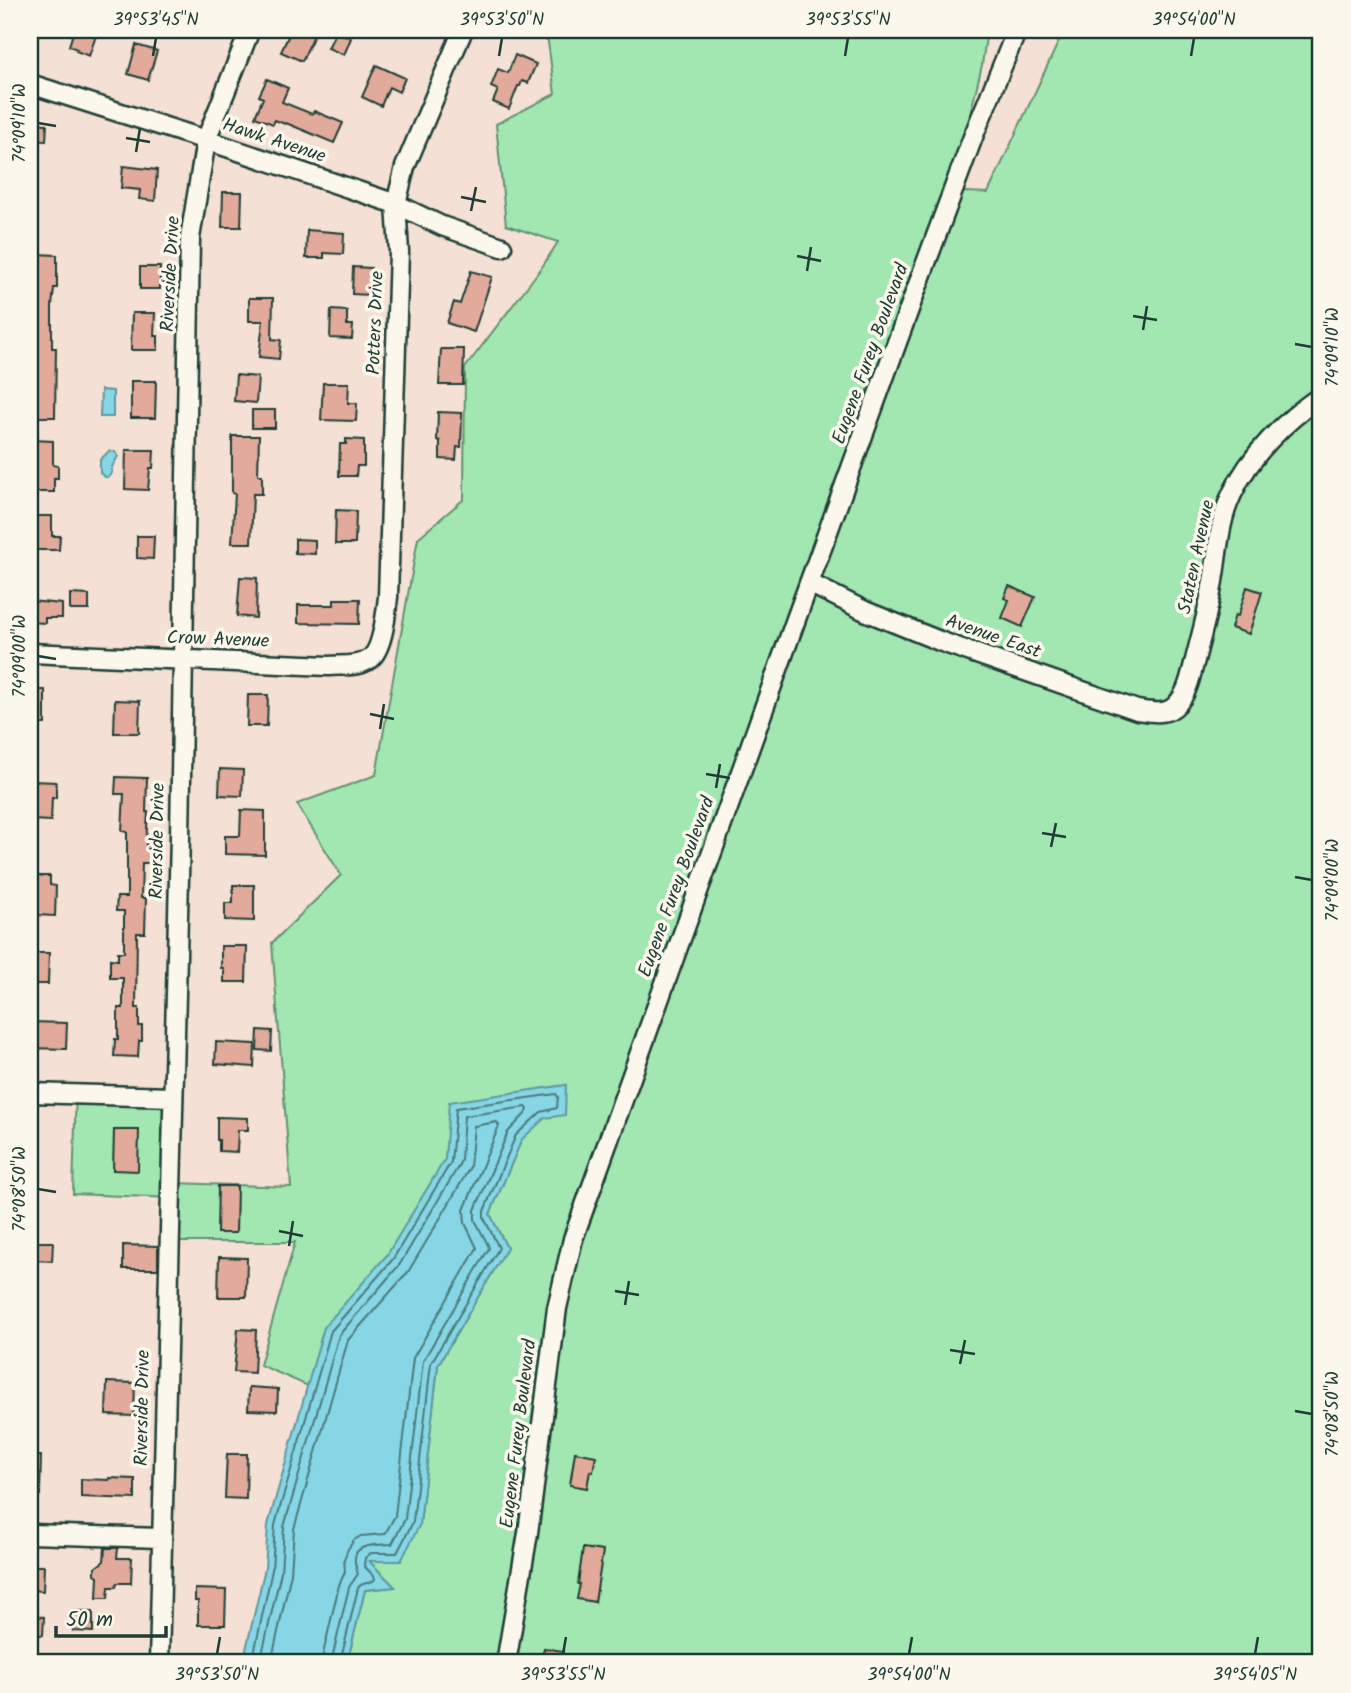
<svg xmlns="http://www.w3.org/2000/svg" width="1351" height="1693" viewBox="0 0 1351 1693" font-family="Kalam,sans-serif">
<rect width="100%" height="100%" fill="#f4e0d4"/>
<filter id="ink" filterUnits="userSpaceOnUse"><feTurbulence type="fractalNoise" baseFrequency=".0143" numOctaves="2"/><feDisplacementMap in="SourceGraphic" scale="14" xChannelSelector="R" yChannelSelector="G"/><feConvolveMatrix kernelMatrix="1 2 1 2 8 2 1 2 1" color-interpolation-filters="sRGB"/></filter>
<g filter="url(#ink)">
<path fill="#a2e7b2" stroke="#609273" stroke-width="2" d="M536 30H987L982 65 950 197 966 192 988 193 1064 30H1321V1663H347L365 1590 395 1587 368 1560 420 1524 438 1365 507 1248 490 1214 530 1120 566 1085 445 1160 308 1386 260 1365 295 1242H172L175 1198 73 1194 76 1088 177 1096 174 1183 291 1187 272 943 341 875 297 804 376 775 418 538 464 499 465 368 542 267 558 242 506 225 496 124 555 94 548 42Z"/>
<path fill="#87d6e5" stroke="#5d999e" stroke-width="2" d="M101 390 113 391V417H100Z
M109 451 115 452 118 456 112 467V473L108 477H105L100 473V460Z
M566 1085 565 1115 545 1118 522 1139 490 1214 507 1248 438 1365 420 1524 401 1561H369L395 1587 365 1590 347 1663H245L244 1658 265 1568 268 1525 324 1327 387 1255 445 1159 449 1102Z"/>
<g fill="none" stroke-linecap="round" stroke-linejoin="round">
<path stroke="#497a7b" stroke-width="2" d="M252 1663 272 1570 275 1525 331 1331 393 1259 451 1162 456 1108 556 1094 558 1097 557 1108 541 1112 516 1135 484 1211V1218L499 1248 431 1363 413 1522 397 1553H371L365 1558 364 1566 374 1576 375 1579C371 1585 362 1581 358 1588L340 1663
M260 1663 281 1572 284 1527 339 1335 400 1264 458 1167 461 1160 464 1116 526 1107 528 1109 527 1112 508 1132 475 1210V1220L488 1245 489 1248 423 1361 405 1519 392 1544C370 1546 346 1542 358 1574L349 1587 331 1663
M271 1663 291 1573 294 1529 348 1340 408 1272 447 1207 470 1167 474 1126 497 1122 499 1126 464 1210 465 1223 477 1248 413 1358 395 1516 385 1534 361 1536 354 1540 348 1549 344 1559 345 1572 339 1585 321 1663"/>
</g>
<path fill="#e2aa9b" stroke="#1f3d34" stroke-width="2" d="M74 30H87L97 33 89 56 76 51 77 49 69 46Z
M291 30H308L315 33 302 61 281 52Z
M336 31 351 38 344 55 328 48Z
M136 45 157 51 148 80 128 74Z
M515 55 536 64 528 83 522 81 520 86H518L509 109 493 102 498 90 491 87 498 69 508 73Z
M376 65 405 78 399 92 389 87 381 106 362 97Z
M267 79 288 88 282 102 312 114 314 111 343 123 334 143 286 123 285 124 275 120 273 124 255 117 263 98 259 96Z
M30 123 47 124 46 141 30 140Z
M123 166 157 170 155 201 139 199 140 190 121 188Z
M223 192H242L241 227H222Z
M307 230 344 233 343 254 324 253V258H306Z
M37 254 57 255V288H54L52 306V348H56L55 417H36L37 357H33L34 327H39V288H37Z
M140 267H160V289H140Z
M353 267 371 268 370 295 352 294Z
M471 271 492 277 474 332 447 323 454 302 460 304Z
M249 298H273L272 339 281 340 279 359 259 357 263 321H249Z
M331 310 347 311V325H353L352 339 330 338Z
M132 313H155L154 336H158V350H131Z
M441 349H464L463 385H439Z
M236 375 258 377 256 403 234 401Z
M131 381H156L155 418H131Z
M323 383H349L348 403H357L356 421 321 420Z
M252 410H275V428H252Z
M438 412 462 413 461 447H457L456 460 440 459V441L437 440Z
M232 436H259L258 475H262V494H253L251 543H232L235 494 232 493Z
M346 439 364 440V466H357L356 476H339L340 444H346Z
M32 440 53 441V465L58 466V478H54V492H31Z
M126 450H154L153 468H150L148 490 125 489Z
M336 510 356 511 355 544H335Z
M30 516H52V536H60L59 550H30Z
M137 536H154L153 559 137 558Z
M295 539 315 540V554L295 553Z
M240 577 257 578 256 618 237 616Z
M1009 586 1035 597 1022 627 1002 618 1009 600 1004 598Z
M1247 587 1262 592 1249 634 1231 628 1235 615 1238 616Z
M70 594 89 595V610H70Z
M334 599H360L359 624 298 623V605H334Z
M30 601 62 604V618H45V623L30 622Z
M30 690H45V724H30Z
M248 695H268L267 726H247Z
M115 700 140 701 139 733H114Z
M220 769 243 770 242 796 219 795Z
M116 777 147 778 146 812H148L146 845H152L151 863H142L141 898H146L145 933H137L136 1008H139V1026H142V1041H139L138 1057 114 1056 115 1039H118V1008H123V978H110V959L118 960V952H124V911H116L117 897H127V832L122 831 124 794H115Z
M33 781 56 782V798H52L51 821 31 820Z
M241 810 265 811V855L225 854V836H240Z
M37 876H50V885L56 886 55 916 36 915Z
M233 885H254V921L225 920V903H233Z
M221 946H247L246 982H224V968H221Z
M30 953H49L48 984H30Z
M30 1022 67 1023 66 1049 30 1048Z
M258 1030 272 1031 271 1051 257 1050Z
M216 1042 255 1044 254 1067 215 1064Z
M217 1117 248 1118V1130H238L237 1152 219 1151V1140H217Z
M114 1130H139L138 1171 113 1170Z
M218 1186H237L236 1233H217Z
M30 1242H53L52 1261 30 1260Z
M123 1245 158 1246V1269H123Z
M219 1257 247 1258 246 1297H218Z
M238 1329 256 1330 254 1373 234 1372Z
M107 1382 135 1383 134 1416 106 1415Z
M249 1387 278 1389 277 1411 248 1410Z
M575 1452 596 1456 593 1472 590 1471 587 1488 570 1485Z
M227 1454H247L246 1499 225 1498Z
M30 1456H41L40 1495H30Z
M109 1478 135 1479V1499L81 1497V1479L109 1480Z
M105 1548H118L117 1558H132L131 1583H117L116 1587H109L108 1598H97L98 1576 95 1574V1568L104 1561Z
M583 1548 603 1551 595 1602 577 1599 580 1584H578Z
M33 1566H44L43 1591 30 1590V1569H33Z
M195 1589 226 1590 225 1625H198V1601H195Z
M74 1611H93V1632L73 1631Z
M30 1616 44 1617 43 1635H30Z
M544 1648 563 1651 561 1663H541Z"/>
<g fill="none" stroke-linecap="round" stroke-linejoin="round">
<defs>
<path id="minor" d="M30 84 206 140 396 204 442 226 502 247
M809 583 865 611 942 642 1137 710C1151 712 1167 716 1177 704 1188 693 1191 674 1195 660 1201 636 1208 612 1212 587 1218 555 1218 523 1232 494 1250 455 1286 420 1321 396
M30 653 329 666C341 665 358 667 368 660 383 652 386 613 388 597L399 252 396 204 405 167 463 30
M30 1093 172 1097
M30 1534 161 1538
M159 1663 180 837 190 238 206 140 250 30
M506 1663 528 1533 557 1308 573 1239 796 619 923 271 973 137 1017 30"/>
</defs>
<use href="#minor" stroke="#1f3d34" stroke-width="23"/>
<use href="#minor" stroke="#fbf7ec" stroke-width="18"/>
</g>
</g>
<path fill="none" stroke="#1f3d34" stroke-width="2.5" d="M153 56 156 38M499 56 502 38M845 56 848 38M1191 56 1194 38M38 123 56 126M126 138 150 142M136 152 140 128M461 197 486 202M471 211 476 187M797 256 821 261M807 271 811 247M1133 316 1157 320M1143 330 1147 306M1295 344 1312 347M38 656 56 659M370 714 394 719M380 729 384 704M706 774 730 778M716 788 720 764M1042 833 1066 837M1051 847 1056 823M1295 877 1312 880M38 1189 56 1192M279 1231 303 1236M289 1246 293 1221M615 1291 639 1295M625 1305 629 1281M950 1350 975 1354M960 1364 965 1340M1295 1411 1312 1414M217 1654 220 1637M563 1654 566 1637M909 1654 912 1637M1255 1654 1258 1637"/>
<g text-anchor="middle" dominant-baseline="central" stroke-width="7" stroke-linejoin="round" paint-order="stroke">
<g font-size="19" fill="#1f3d34" stroke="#fbf7ec">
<text transform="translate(274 141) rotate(18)">Hawk Avenue</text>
<text transform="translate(171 274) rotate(-87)">Riverside Drive</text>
<text transform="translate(376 323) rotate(-88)">Potters Drive</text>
<text transform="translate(871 354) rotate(-70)">Eugene Furey Boulevard</text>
<text transform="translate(1197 557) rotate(-78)">Staten Avenue</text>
<text transform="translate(993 637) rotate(19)">Avenue East</text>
<text transform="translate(218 640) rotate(2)">Crow Avenue</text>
<text transform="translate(158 841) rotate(-89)">Riverside Drive</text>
<text transform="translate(677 887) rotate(-70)">Eugene Furey Boulevard</text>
<text transform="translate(143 1408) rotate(-89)">Riverside Drive</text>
<text transform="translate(519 1434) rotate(-83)">Eugene Furey Boulevard</text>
</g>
</g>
<rect width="1351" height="1693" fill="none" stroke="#fbf7ec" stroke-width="77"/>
<path d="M56 1626v10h110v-10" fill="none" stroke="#1f3d34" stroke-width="3.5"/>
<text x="66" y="1626" font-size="21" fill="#1f3d34" stroke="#fbf7ec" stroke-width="5" paint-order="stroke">50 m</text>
<rect x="38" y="38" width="1274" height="1616" fill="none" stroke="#1f3d34" stroke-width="2.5"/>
<g font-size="18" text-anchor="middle" fill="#1f3d34">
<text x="156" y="25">39°53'45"N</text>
<text x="502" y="25">39°53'50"N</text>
<text x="848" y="25">39°53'55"N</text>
<text x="1194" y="25">39°54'00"N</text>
<text transform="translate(19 123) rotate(-90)" y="6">74°09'10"W</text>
<text transform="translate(1332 347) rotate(-90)" y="6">74°09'10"W</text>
<text transform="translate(19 656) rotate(-90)" y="6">74°09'00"W</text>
<text transform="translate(1332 880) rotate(-90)" y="6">74°09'00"W</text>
<text transform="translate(19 1189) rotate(-90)" y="6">74°08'50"W</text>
<text transform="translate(1332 1414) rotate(-90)" y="6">74°08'50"W</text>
<text x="217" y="1680">39°53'50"N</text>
<text x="563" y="1680">39°53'55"N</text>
<text x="909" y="1680">39°54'00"N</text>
<text x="1255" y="1680">39°54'05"N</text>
</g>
</svg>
